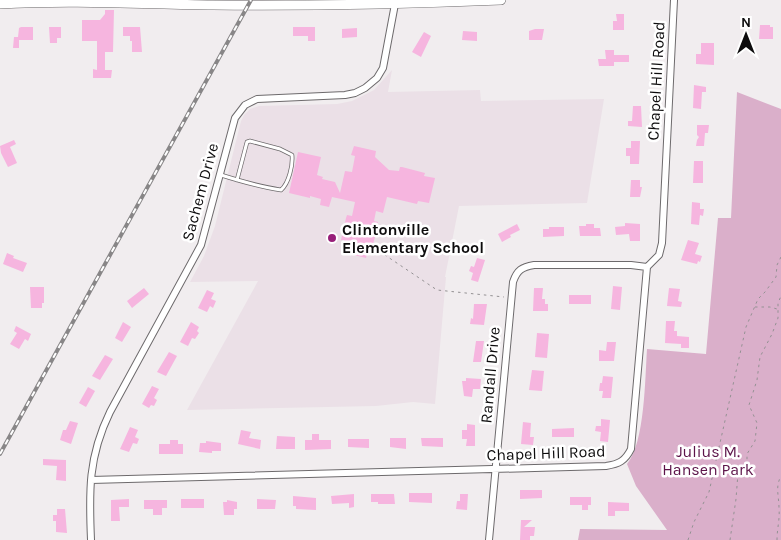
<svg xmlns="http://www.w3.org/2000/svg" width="781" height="540" viewBox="0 0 781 540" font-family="Karla,sans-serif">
<rect width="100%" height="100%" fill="#f1edef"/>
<path fill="#ebe0e7" d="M392 70 388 92 480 90 481 101 604 99 587 203 459 206 445 277H446L435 404 413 402 376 406 187 410 258 281 190 282 204 256 215 226 241 121 244 115 250 109 259 106 337 104 352 101 374 90Z"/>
<path fill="#daafca" d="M737 92 781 109V540H578L580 529 667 530 636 486 627 464C645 443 645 378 647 349L706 354 718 218H731Z"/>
<path fill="#f6b5df" d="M105 10H114L113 52H105V70H112L111 78H93V69L97 70V41H82V20H100L105 14Z
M616 14H624V30H613V21H617Z
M760 25H770V27H773V39H759Z
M21 27H33V40H19V48H13L14 37H18L19 28Z
M49 27H61V38H57V43H50Z
M123 27H140L142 52H132V41H130V36H123Z
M293 27H315V41H308V36H293Z
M357 28V37L342 38V29Z
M535 29H544L542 40H529V31Z
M463 31 477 32V41L462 40Z
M424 32 431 36 421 57 412 52Z
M701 43H714V65L696 64V54H701Z
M605 50H614V55H629V62H614V66H599L598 59H606Z
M694 85 706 87V92H702L701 109 693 108Z
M633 106H641L642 127 628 126V121H632Z
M697 125H709L708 133H705L704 146H696L697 140 699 137 697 135Z
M14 140 16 144 10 147 17 163 8 167 1 153 0 146Z
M631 141H640L639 164H630V156H626V148H631Z
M354 146 376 151 375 157 389 170 399 171 400 167H402L425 173 424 176 435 178 429 203 418 201 417 204 387 197 383 213 376 211 374 221 378 222 376 234 372 247 369 246 366 258 342 252 344 240H341L346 218 347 215 352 216 355 202 332 197 329 207 320 205 321 199 310 196V198L289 193 298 152 321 157 317 175 323 177 322 179 335 182 340 193 345 171 352 172 355 156 351 155Z
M694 161H703V183H693Z
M631 180H640V187H642L640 197H630Z
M692 202 700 203V209H704L703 216 700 215 699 225 691 224Z
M625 223 640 224V241H630L629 234 616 235 615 227 625 226Z
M517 224 520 230 510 235 511 237 502 242 498 234Z
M586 224H594V228H600L601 236H580L579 226H586Z
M549 227H564V236L543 237V229H549Z
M688 240 699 243 695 254 702 256 700 262 698 261 697 264 681 260Z
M7 253 14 256 13 258 27 263 23 272 3 264Z
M477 258 485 260 478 282 471 280 473 273 469 271 471 266 474 267Z
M613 286 622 287 620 310 611 309Z
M30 287H44V303H42V308H31Z
M144 288 149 294 132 308 127 301Z
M534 288H543L542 299H545V304H548V311H533Z
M669 288 680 289 678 301 682 302 681 307 667 306Z
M207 290 214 293 211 299 216 301 213 308 210 306 207 312 198 308Z
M569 295H591V304H569Z
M474 304H487L484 325 470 324 471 318 473 319Z
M666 321H675L674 331H677V336L689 337V348H681V344L665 343Z
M123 322 131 327 122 342 115 338Z
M191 322 199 327 197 331 199 333 195 339 192 338 188 346 180 342Z
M16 326 31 334 28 341 25 339 19 349 10 344 17 333 14 331Z
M537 333 549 334 547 358 535 357Z
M476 341H484L481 362H473Z
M607 342H616L614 361H599V350L606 351Z
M169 352 177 356 166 376 157 372Z
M105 355 113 359 100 380 92 376Z
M532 370 544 371 542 391 529 390Z
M603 376 613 377 611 398H602L603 391H599L600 383H602Z
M466 378 481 379 480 389H473L472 397 464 396 462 381H466Z
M152 386 159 389 154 398 157 400 154 406 151 405 149 408 142 404Z
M88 387 95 391 86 407 79 403Z
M601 419 610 420 608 442 600 441 601 432 595 431 596 426H601Z
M70 421 78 423 71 444 60 440 63 430H66Z
M523 422 531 423 530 437H534L533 445 521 444Z
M467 424 475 425V446H466L467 439H462V430H467Z
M130 427 138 430 135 437 139 439 137 444 133 443 129 452 120 449Z
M574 428V437H552V429Z
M241 430 251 432 249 438 261 440 260 449 238 444Z
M312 434H319V440H331V449L305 450V440H312Z
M277 436 295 437V449H276Z
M390 438H406V449L390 447Z
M421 438H443V447L422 446Z
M348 439H369V448L348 447Z
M170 440H178V444H183V454H159V444H170Z
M206 441 221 443V451H212V453L199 452 200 443H206Z
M43 459 66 460V481L56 480 57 466 43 465Z
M520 490H542V498L520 499Z
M409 493H432V503L409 502Z
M354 494V507L349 508V503L332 504 331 496Z
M371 494H394L395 504H378V502H371Z
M460 494H468L467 510 456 509 457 501H460Z
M293 496 316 498V510L296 509V506H293Z
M570 497H591V505H588V510H582V505H570Z
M129 499V507H119L120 521H111V500Z
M181 499H204V508H181Z
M257 499 276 500 275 509H257Z
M144 500H167V508H162V515H153V509H144Z
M227 500 237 502V509H234V515H224L223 502H227Z
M608 502 629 503V511H615V516H608Z
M57 509H65L67 533 56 532V521H53V515H57Z
M521 520H532L524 527H535L534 536H530V540H520Z"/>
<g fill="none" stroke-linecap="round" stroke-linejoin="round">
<defs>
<path id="service" d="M221 175C240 181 261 187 281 190 289 183 293 165 292 155L280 149 250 141 247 142 237 180"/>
<path id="minor" d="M91 480 606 466C619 464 625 461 631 449L647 267 659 255 662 243 674 0
M91 540C89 492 88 457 110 412L201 245 235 118 245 105 257 99 345 95 355 93 365 88 377 78 383 68 395 4
M489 540 513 282C517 270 522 267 534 265H631L647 267"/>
<path id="secondary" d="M0 4C71 0 142 4 213 5 309 6 405 4 501 0"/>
</defs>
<use href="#service" stroke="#6d6a6c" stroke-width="4.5"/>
<use href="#minor" stroke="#6d6a6c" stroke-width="8"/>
<use href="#secondary" stroke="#6d6a6c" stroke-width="10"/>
<path stroke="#949193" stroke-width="1" stroke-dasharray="2.5 4" stroke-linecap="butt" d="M379 251 437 290 504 297
M755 307H770L777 309
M688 540 694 522 709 492 746 327 758 299 765 292 776 277 777 265 781 257V253
M730 540 736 499 738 473 747 462V454L755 441 757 423 749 405 757 380 760 357 772 334 778 318V303L781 296
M777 540C777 529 780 519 779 508 779 496 775 487 781 476"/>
<use href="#service" stroke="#fff" stroke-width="3"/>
<use href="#minor" stroke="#fff" stroke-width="6"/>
<use href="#secondary" stroke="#fff" stroke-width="9"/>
<defs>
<path id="rail" d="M0 454 251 0"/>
</defs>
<use href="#rail" stroke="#888687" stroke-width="4"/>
<use href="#rail" stroke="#fff" stroke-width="2" stroke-dasharray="5.5" stroke-linecap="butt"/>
</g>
<circle fill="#971f79" stroke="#fff" stroke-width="2" cx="332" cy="238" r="5"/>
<g text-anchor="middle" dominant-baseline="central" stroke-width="5" stroke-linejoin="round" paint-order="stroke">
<g font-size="16" fill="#0d0c0d" stroke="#fff">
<text transform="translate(656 81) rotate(-87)">Chapel Hill Road</text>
<text transform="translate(200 192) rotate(-75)">Sachem Drive</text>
<text transform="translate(490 375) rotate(-85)">Randall Drive</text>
<text transform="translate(546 453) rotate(-2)">Chapel Hill Road</text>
</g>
<g font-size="16" font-weight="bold" fill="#0d0c0d" stroke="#fff" text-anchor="start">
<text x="342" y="229">Clintonville<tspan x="342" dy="18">Elementary School</tspan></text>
</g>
<g font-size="16" fill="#5c1349" stroke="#fff">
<text x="708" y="451">Julius M.<tspan x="708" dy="18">Hansen Park</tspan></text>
</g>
</g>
<g transform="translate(746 35)" stroke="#ffffff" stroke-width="4" paint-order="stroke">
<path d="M0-4L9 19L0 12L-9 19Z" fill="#0d0c0d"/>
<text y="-8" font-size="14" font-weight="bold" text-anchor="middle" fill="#0d0c0d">N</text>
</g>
</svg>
